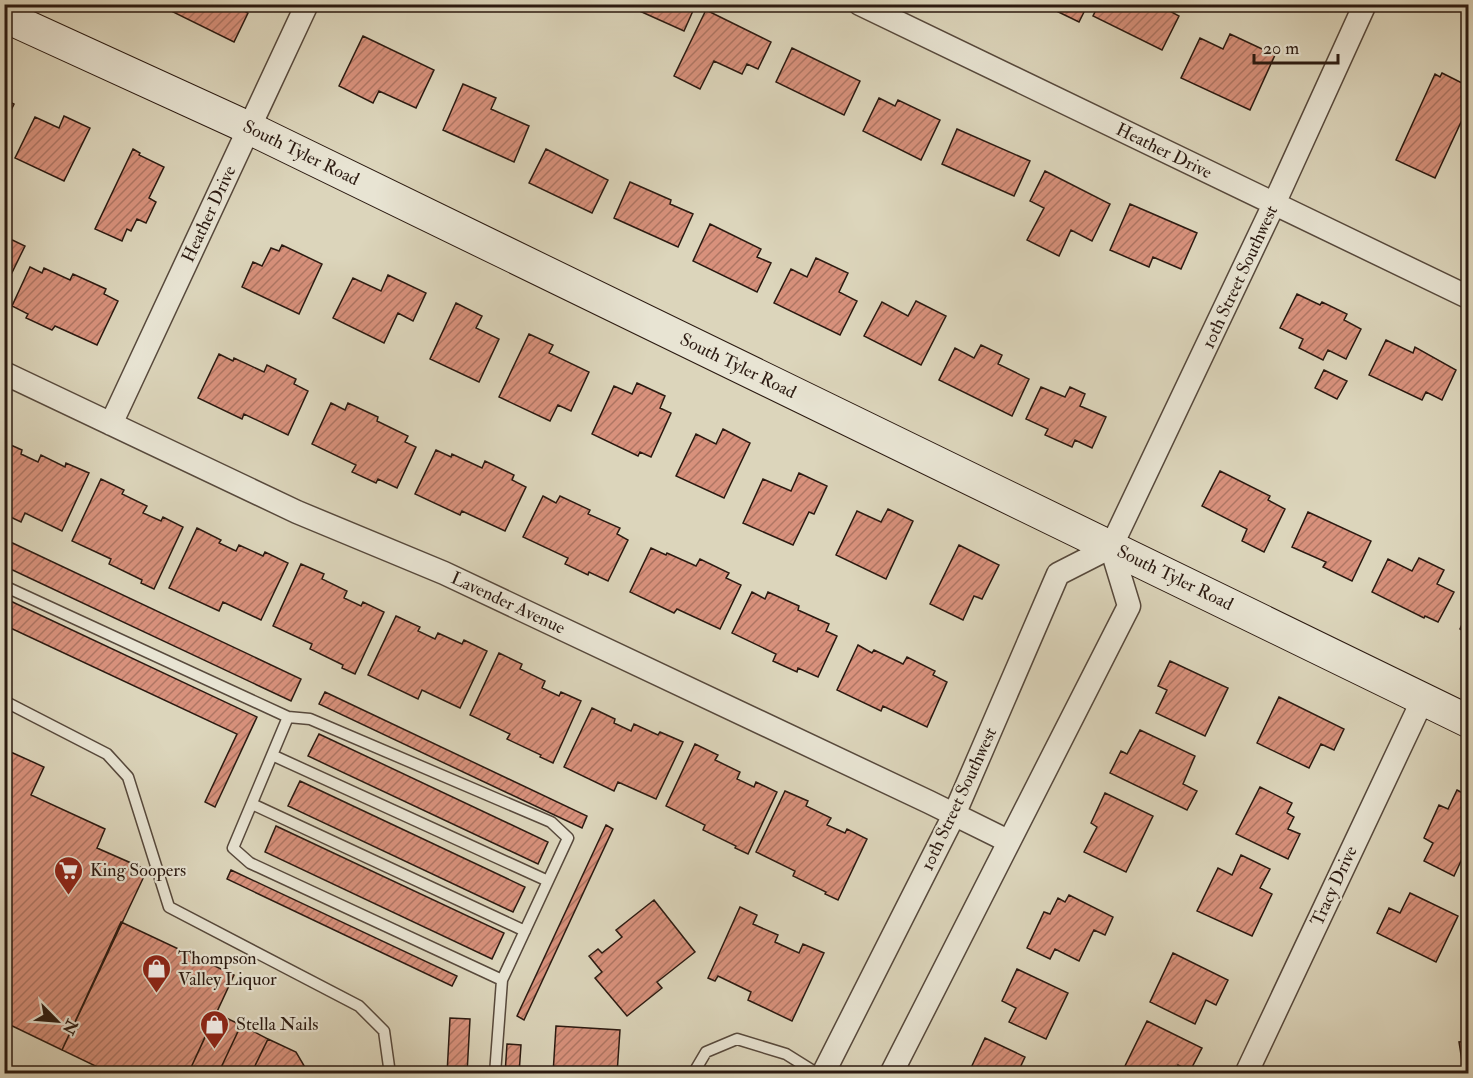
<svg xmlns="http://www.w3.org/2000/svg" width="1473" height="1078" viewBox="0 0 1473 1078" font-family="'IM FELL Double Pica',serif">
<defs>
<pattern id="building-hatch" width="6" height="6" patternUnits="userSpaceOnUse" patternTransform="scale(1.5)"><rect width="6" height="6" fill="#d8917c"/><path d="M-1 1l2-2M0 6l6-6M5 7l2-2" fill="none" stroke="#af7664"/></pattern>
</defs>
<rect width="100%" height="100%" fill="#dcd5bb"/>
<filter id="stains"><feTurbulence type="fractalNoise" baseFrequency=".00333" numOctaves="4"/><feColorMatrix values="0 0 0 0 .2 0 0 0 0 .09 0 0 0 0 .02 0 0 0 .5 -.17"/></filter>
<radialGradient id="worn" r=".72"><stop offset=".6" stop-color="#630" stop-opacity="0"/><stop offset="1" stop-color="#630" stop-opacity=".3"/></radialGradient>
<path fill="url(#building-hatch)" stroke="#2b1a11" stroke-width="1.5" d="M174 4H236L235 6 248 13 234 42 171 11Z
M624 4H696L684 31Z
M1042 4H1088L1079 22Z
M1099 4H1157L1179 16 1162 50 1093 16Z
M706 10 771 42 758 69 747 64 742 74 714 61 700 89 674 76Z
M1230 34 1275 55 1250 110 1181 78 1200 38 1223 49Z
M363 36 434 70 416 108 379 91 373 103 339 86Z
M792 48 860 81 844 115 776 82Z
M1442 73 1468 86V107L1435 178 1396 160 1435 74 1440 77Z
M463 84 496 98 491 109 529 126 514 162 443 130Z
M879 98 895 106 898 100 940 120 921 160 863 131Z
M4 99 14 104 4 125Z
M64 116 90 128 64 181 15 158 35 117 59 128Z
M957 129 1030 161 1014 196 942 164Z
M133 149 140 153 139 155 164 167 149 198 156 202 146 223 137 219 131 231 127 229 122 241 95 229Z
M546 149 608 180 592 213 529 183Z
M1045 171 1110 204 1092 241 1071 230 1059 256 1027 240 1044 208 1030 201Z
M630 182 671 200 670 204 693 214 678 247 614 218Z
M1130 204 1197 233 1181 269 1153 257 1149 267 1110 250Z
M710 224 761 249 757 257 771 263 757 292 693 261Z
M4 236 25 246 4 289Z
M282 245 322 264 299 314 242 287 253 262 262 266 271 248 279 251Z
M816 258 848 273 839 292 857 301 840 335 774 303 791 269 807 277Z
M30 267 42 273 44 268 70 280 73 274 106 289 104 294 118 301 97 345 55 326 52 330 26 318 28 314 12 306Z
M388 275 426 293 413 321 398 313 384 343 333 318 353 278 381 291Z
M1297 294 1320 305 1322 302 1347 314 1344 320 1361 329 1346 359 1328 350 1323 360 1299 348 1303 339 1280 328Z
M916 301 946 316 921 365 864 336 882 302 908 316Z
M456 303 482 316 476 328 499 339 479 382 430 359Z
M529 334 553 345 549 353 589 372 571 411 558 405 550 421 499 397Z
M1386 340 1413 353 1415 347 1456 370 1442 400 1426 392 1422 400 1369 375Z
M981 345 1002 355 998 364 1029 379 1012 416 939 380 955 348 974 358Z
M219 354 233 361 234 358 264 372 267 365 296 379 294 384 308 391 288 435 244 414 242 419 198 398Z
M1324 370 1347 381 1337 399 1315 388Z
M637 383 665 396 660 408 671 413 651 457 640 452 638 456 592 434 614 386 632 394Z
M1041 387 1065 397 1070 387 1085 394 1080 406 1106 417 1092 448 1075 440 1072 447 1045 435 1048 429 1026 419Z
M331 403 345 410 348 403 378 417 377 421 408 436 405 442 416 447 397 488 378 479 376 483 352 472 356 465 312 444Z
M723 429 750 443 724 498 676 476 696 434 716 444Z
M4 442 22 450 21 454 38 462 41 455 65 467 66 463 89 473 62 531 25 513 21 522 4 514Z
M436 450 451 457 452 454 482 468 485 461 514 475 512 480 526 487 505 531 462 511 460 515 415 494Z
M1220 471 1270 496 1268 500 1285 509 1264 552 1242 541 1247 529 1202 506Z
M799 473 827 486 814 514 809 512 793 545 743 523 763 479 791 491Z
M101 479 124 490 122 494 147 506 143 513 161 521 163 517 183 527 154 589 141 583 142 580 109 564 111 559 72 541Z
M543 496 556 503 560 496 590 510 588 514 620 528 617 534 628 540 608 581 589 572 588 575 565 564 568 558 523 537Z
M888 509 913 521 886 579 836 555 857 511 881 522Z
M1308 512 1371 541 1352 581 1323 567 1326 562 1292 547Z
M197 528 221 540 219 543 236 551 239 545 263 556 265 552 288 563 261 620 223 602 219 611 169 588Z
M4 539 301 679 291 701 4 566Z
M959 545 999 565 982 599 974 596 963 620 930 604Z
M651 548 666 555 667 553 696 566 700 559 729 573 726 578 741 585 720 629 677 609 674 613 630 592Z
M1419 558 1444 570 1437 584 1454 592 1438 622 1425 616 1424 618 1372 592 1388 559 1412 571Z
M301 564 324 574 322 579 347 591 344 598 361 606 363 602 384 612 355 674 342 668 343 665 310 649 312 644 273 626Z
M752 592 765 599 768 592 799 606 798 610 829 624 826 631 837 636 818 677 798 668 797 672 773 661 776 654 732 633Z
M4 598 257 717 215 807 205 802 237 734 4 625Z
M1468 611V634L1460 629Z
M396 616 420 627 418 631 435 639 438 633 462 644 464 640 487 651 460 708 422 690 418 699 368 675Z
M858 645 872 653 874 650 903 664 907 657 935 671 933 675 947 682 927 727 883 706 881 711 837 690Z
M499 653 522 664 520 669 545 681 542 688 559 696 561 692 581 701 553 763 540 757 541 755 507 739 510 734 470 715Z
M1170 661 1228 688 1205 736 1156 713 1167 690 1158 686Z
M325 692 587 816 582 828 319 704Z
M1279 697 1344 729 1334 750 1321 744 1309 768 1257 743Z
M592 708 615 719 614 723 631 731 634 724 658 735 660 732 683 742 656 799 618 782 614 791 564 767Z
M1140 730 1195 756 1183 784 1197 791 1187 810 1110 773 1121 751 1127 754Z
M319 734 548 842 538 864 308 756Z
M695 744 718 755 715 760 740 772 737 779 754 787 756 782 777 792 748 854 735 848 736 846 703 830 705 825 666 806Z
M4 749 44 767 31 795 105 829 97 848 147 870 62 1050 4 1022Z
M300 781 525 887 513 912 288 806Z
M1260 787 1292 803 1287 813 1294 817 1288 829 1300 834 1288 859 1236 834Z
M1457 790 1468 796V846L1454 876 1424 861 1433 843 1424 838 1439 805 1448 809Z
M785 791 808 801 806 806 831 818 827 825 845 833 847 829 867 839 838 900 825 894 826 892 793 876 795 871 756 852Z
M1105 793 1153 816 1126 872 1084 852 1097 827 1091 823Z
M606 825 613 829 524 1020 517 1016Z
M276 826 504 933 492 959 265 852Z
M1241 855 1270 869 1260 888 1272 894 1252 936 1197 911 1218 868 1232 875Z
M231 870 457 976 452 986 227 879Z
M1410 893 1458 916 1436 962 1377 933 1389 908 1400 913Z
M1069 895 1113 917 1105 935 1094 930 1079 961 1055 949 1050 959 1027 948 1044 912 1050 914 1058 898 1065 902Z
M654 900 695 952 657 982 662 988 627 1016 595 978 602 972 589 956 598 949 602 953 622 937 616 930Z
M740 907 757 915 753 924 778 935 775 942 799 953 803 944 824 953 792 1021 748 1000 751 992 718 976 715 981 708 978Z
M121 922 234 975 188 1074H112L62 1050Z
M1173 953 1228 980 1216 1005 1206 1000 1195 1024 1150 1002Z
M1017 969 1068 993 1046 1039 1009 1022 1016 1008 1002 1001Z
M216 1013 241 1025 218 1074H188Z
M450 1018 470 1019 467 1074H447Z
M1147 1021 1202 1048 1190 1071 1178 1065 1174 1074H1136L1124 1068Z
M241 1025 268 1039 251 1074H218Z
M556 1026 620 1030 617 1074H553Z
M985 1038 1025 1057 1017 1074H956L959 1067 969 1072Z
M268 1039 296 1052 309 1074H251Z
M1468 1041V1074H1464L1459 1042Z
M507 1044 521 1045 519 1074H505Z"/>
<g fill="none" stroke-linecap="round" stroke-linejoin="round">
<defs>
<path id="lane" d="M4 586 288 717 233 848 250 863 502 980 495 1074
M4 701 107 754 128 777 169 907 359 1006 384 1031 390 1074
M288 717 310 719 551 822 568 838 502 980
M272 755 548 881
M252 804 525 931
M693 1074 706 1052 737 1039 786 1054 818 1074"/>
<path id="street" d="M860 4 1468 297
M4 373 297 512 444 573 929 802 1008 841
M111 424 307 4
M823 1074 954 815 1058 574 1111 547 1274 204 1365 4
M891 1074 1129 606 1111 547
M1246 1074 1423 699"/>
<path id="secondary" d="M4 16 249 128 1468 721"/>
</defs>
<use href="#lane" stroke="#57493c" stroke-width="13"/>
<use href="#street" stroke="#57493c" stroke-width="25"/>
<use href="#secondary" stroke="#2b1a11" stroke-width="34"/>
<use href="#lane" stroke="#e8e4d3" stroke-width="10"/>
<use href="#street" stroke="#e8e4d3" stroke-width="22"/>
<use href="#secondary" stroke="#e8e4d3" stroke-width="32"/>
</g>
<defs>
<symbol id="supermarket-pin" viewBox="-11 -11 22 30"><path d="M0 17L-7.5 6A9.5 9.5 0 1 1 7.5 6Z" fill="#8f2418" stroke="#e8e4d3"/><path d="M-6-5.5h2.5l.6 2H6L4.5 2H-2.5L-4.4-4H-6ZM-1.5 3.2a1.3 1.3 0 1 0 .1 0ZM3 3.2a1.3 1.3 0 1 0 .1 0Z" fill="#fff"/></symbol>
<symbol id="shop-pin" viewBox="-11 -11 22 30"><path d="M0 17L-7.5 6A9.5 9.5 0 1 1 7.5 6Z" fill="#8f2418" stroke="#e8e4d3"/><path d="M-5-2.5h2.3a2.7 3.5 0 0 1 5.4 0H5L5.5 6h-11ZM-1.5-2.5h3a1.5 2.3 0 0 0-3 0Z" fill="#fff"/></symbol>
</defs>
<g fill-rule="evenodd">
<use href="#supermarket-pin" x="52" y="854" width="33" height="45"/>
<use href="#shop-pin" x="140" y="952" width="33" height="45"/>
<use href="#shop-pin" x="198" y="1008" width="33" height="45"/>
</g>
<g text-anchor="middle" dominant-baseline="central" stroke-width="4.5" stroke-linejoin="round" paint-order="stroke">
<g font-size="18" fill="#2b1a11" stroke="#e8e4d3">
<text transform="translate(1164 151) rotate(26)">Heather Drive</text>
<text transform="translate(301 153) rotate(26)">South Tyler Road</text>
<text transform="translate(209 214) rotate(-65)">Heather Drive</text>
<text transform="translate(1240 277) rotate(-65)">10th Street Southwest</text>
<text transform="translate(738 366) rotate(26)">South Tyler Road</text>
<text transform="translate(1175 578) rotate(26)">South Tyler Road</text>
<text transform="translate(508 603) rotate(25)">Lavender Avenue</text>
<text transform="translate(959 799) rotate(-65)">10th Street Southwest</text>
<text transform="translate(1334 886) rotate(-65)">Tracy Drive</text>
</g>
<g font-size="18" fill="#2b1a11" stroke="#e8e4d3" text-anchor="start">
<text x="90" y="870">King Soopers</text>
<text x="178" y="958">Thompson<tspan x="178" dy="21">Valley Liquor</tspan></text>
<text x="236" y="1024">Stella Nails</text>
</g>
</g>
<rect width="1473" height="1078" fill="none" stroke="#dcd5bb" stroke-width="24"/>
<rect x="6" y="6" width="1461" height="1066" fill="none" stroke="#2b1a11" stroke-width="3"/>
<rect x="12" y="12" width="1449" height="1054" fill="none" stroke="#2b1a11" stroke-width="1.5"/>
<g transform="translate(57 1021) rotate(115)" stroke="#e8e4d3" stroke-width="4.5" paint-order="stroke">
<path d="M0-4.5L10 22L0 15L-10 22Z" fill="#2b1a11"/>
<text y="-9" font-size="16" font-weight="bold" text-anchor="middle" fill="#2b1a11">N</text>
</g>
<path d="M1254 54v9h84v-9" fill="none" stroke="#2b1a11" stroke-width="3"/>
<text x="1263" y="54" font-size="18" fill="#2b1a11" stroke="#e8e4d3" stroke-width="4.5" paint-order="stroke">20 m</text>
<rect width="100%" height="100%" filter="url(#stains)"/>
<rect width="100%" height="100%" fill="url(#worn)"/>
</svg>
